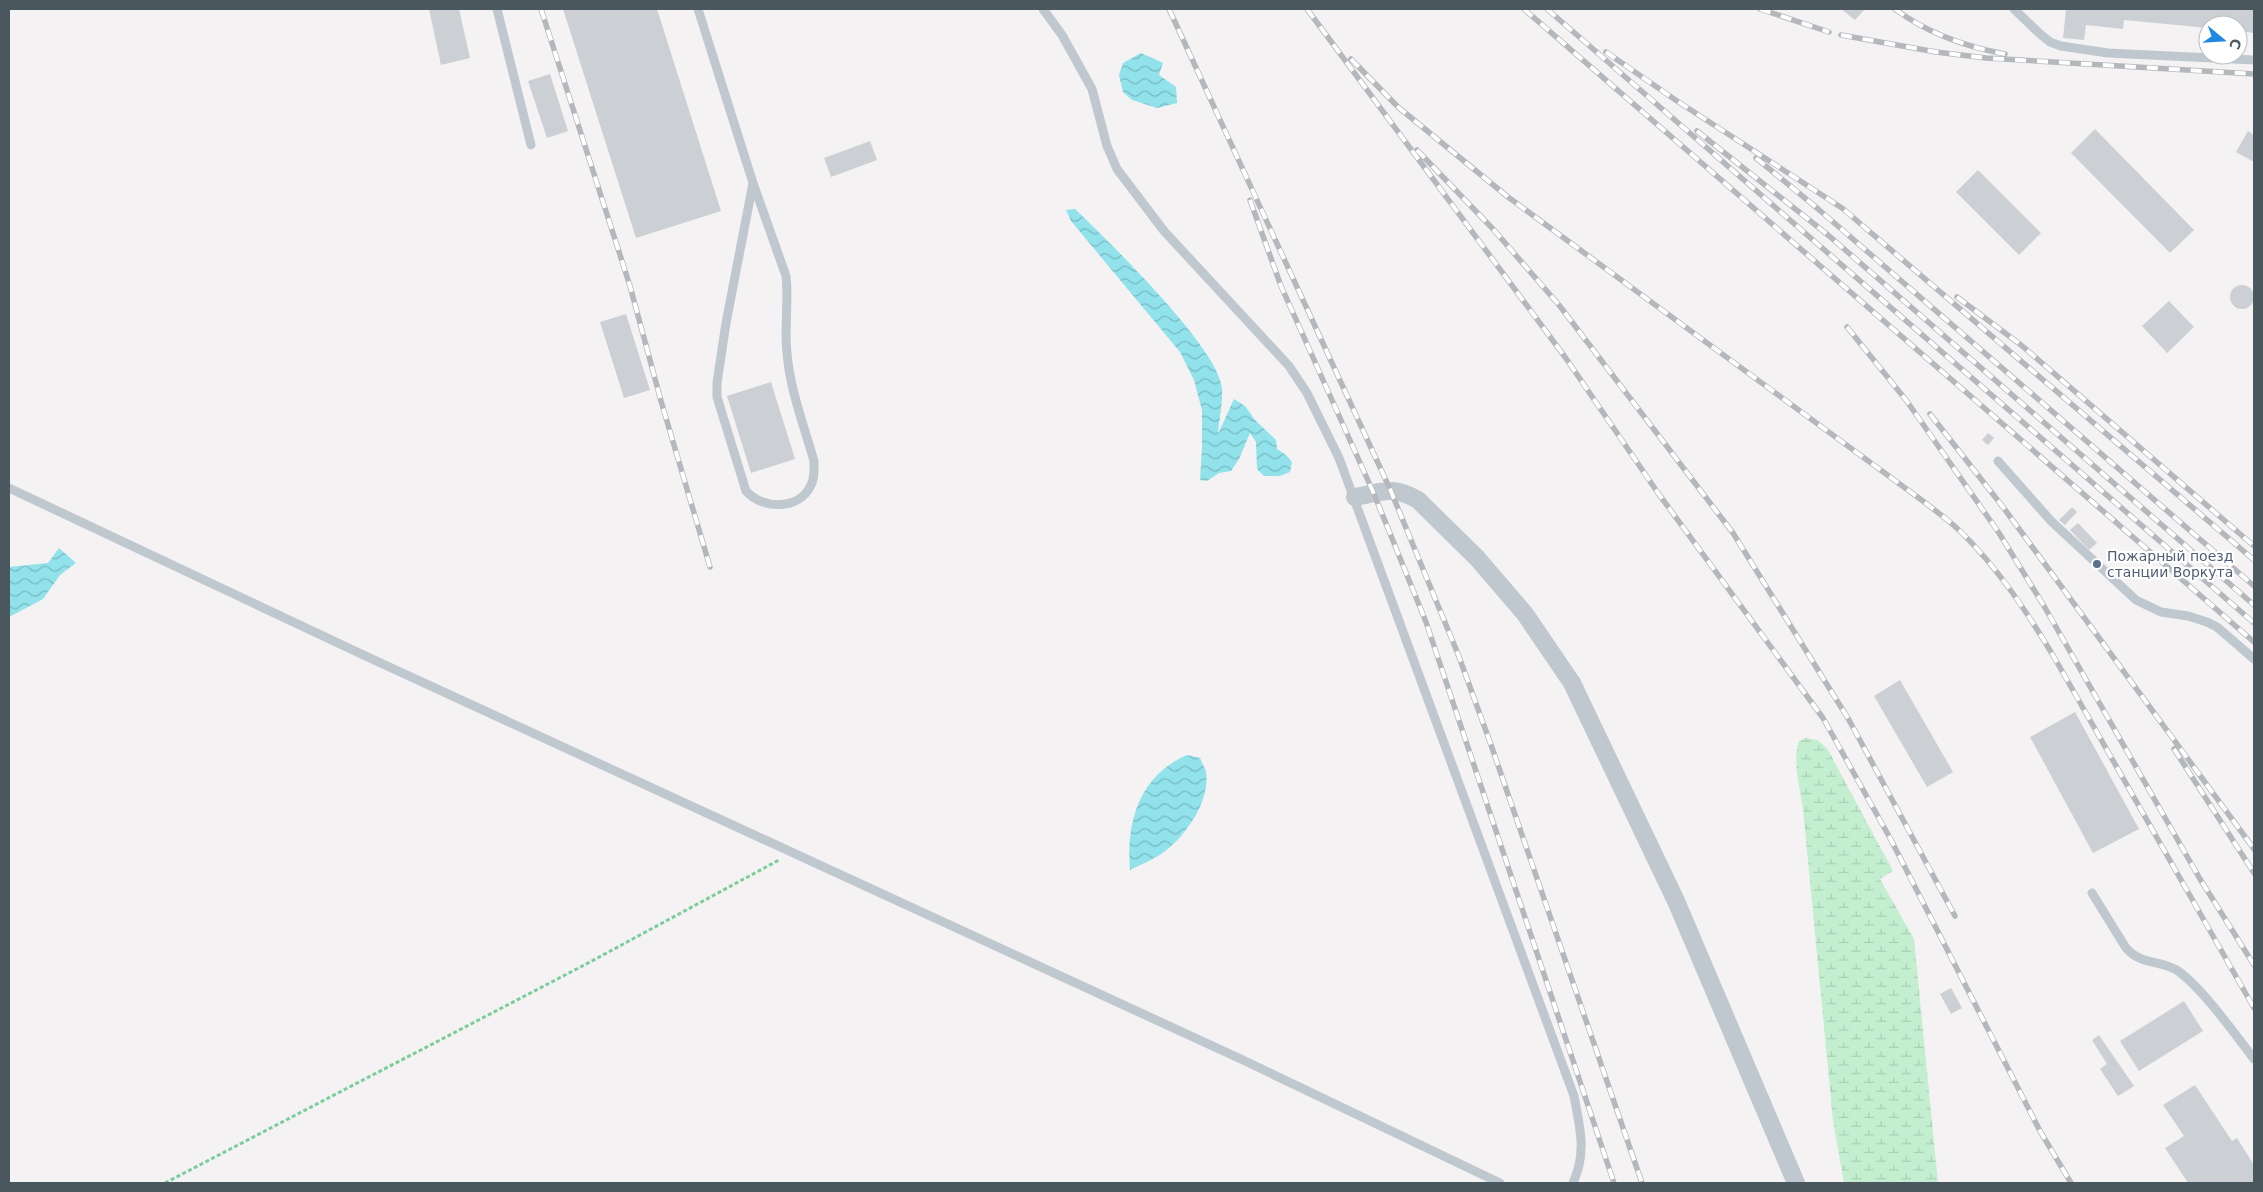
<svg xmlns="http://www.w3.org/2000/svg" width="2263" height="1192" viewBox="0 0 2263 1192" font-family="'DejaVu Sans',sans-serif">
<defs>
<pattern id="wetland-marsh" width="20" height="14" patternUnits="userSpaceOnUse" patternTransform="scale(1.25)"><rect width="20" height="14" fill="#c3efd0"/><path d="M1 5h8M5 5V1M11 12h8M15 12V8" fill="none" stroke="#a9cfb5"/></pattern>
<pattern id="water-waves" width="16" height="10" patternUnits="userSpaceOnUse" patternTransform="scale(1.25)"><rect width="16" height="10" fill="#91e2eb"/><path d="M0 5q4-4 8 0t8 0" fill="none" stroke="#78bac2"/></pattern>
</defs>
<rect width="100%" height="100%" fill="#f4f2f2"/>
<path fill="url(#wetland-marsh)" d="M1806 738 1818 740 1828 750 1893 871 1880 879 1914 939 1938 1183H1844L1833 1121 1803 809C1800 787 1792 763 1799 741Z"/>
<path fill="url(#water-waves)" d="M1141 53 1163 63 1159 75 1176 87 1177 103 1157 108 1132 100 1123 92 1119 75 1123 63Z
M1075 209C1107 240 1218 347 1222 388 1223 403 1219 419 1218 434L1234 399 1245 406 1255 420 1276 440 1277 449 1286 455 1292 462 1290 472 1280 476H1264L1257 469 1256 442 1250 433 1239 459 1231 471 1219 473 1207 481 1200 480 1202 448V410L1194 380 1180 352 1071 221 1066 210Z
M59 548 76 563 60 575 43 599 9 617V567L48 563Z
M1187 755 1200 758C1202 763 1205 768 1206 772 1211 801 1184 839 1161 854 1152 860 1140 865 1130 870 1126 822 1139 776 1187 755Z"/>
<path fill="#ccd0d4" d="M429 9H459L470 58 441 65Z
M563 9H657L721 211 636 238Z
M1841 9H1865L1855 20Z
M2066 9H2254V33L2238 31V25H2208V28L2124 20 2123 29 2086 25 2084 40 2063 38Z
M550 74 568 131 547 138 528 81Z
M2095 129 2194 230 2170 253 2071 153Z
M2248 131 2254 135V162L2236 152Z
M870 141 877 160 831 177 824 158Z
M1978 170 2041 233 2019 255 1956 192Z
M2230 297a12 12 0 1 1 24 0a12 12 0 1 1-24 0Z
M2169 301 2194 327 2167 353 2142 326Z
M626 314 650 390 624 398 600 322Z
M771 382 795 459 751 473 727 396Z
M1988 433 1994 438 1988 445 1982 440Z
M2072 507 2077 512 2065 525 2059 520Z
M2078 523 2097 543 2089 550 2070 530Z
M1900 680 1953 772 1927 787 1874 696Z
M2075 712 2139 829 2093 853 2030 737Z
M1951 988 1962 1008 1951 1014 1940 994Z
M2184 1001 2203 1031 2139 1071 2120 1041Z
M2099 1035 2134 1086 2118 1096 2100 1069 2107 1064 2092 1040Z
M2195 1085 2232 1141 2237 1138 2254 1165V1183H2188L2165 1148 2184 1136 2163 1105Z"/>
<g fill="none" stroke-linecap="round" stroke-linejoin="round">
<path stroke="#7bcd9c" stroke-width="3" stroke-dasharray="4 2.5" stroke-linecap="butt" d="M165 1183 590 962 779 860"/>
<path stroke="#bec8ce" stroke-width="9" d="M497 9 531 145
M698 9 753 183 786 276C789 302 784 327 787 353 790 390 804 426 814 461 814 469 815 478 811 485 800 510 763 510 746 491L717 397V383L726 323 753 183
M1043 9 1062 35 1092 89 1107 146 1117 169 1164 231 1289 366 1307 393 1339 458 1574 1096C1580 1128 1587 1152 1573 1183
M2014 9 2039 33 2050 42 2061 46 2108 53 2254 60
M1998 461 2051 521 2136 600 2161 612 2188 616 2207 622 2217 627 2254 659
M9 488 372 659 1243 1060 1500 1183
M2092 893 2126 948C2142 966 2160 959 2178 971 2202 988 2235 1034 2254 1059"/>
<path stroke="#bec8ce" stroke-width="18" d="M1355 497C1383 492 1392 485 1418 500L1477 558 1525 614 1572 683 1676 901 1796 1183"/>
<defs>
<path id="rail" d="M541 9 630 286 661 401 710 567
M1169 9 1390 489 1458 654 1490 742 1642 1183
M1307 9 1565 357 1658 493 1823 718 1890 838 2040 1131 2071 1183
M1524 9 2254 642
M1547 9 2254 623
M1760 9 1829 32
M1895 9C1927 33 1967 47 2005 54
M1841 35 1936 52 1986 58 2254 74
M1606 52 1677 101 1842 208 2254 560
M1351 59 1398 107 1508 197 1912 493C1928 505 1945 517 1960 531 1998 568 2027 612 2054 657L2254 1008
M1697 131 1828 235 2254 605
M1417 150 1493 229 1559 305 1733 533 1849 720 1955 916
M1756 158 1817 208 2254 586
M1250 200 1281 286 1374 494 1426 622 1614 1183
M1957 297 2021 345 2254 546
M1847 327 1906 400 1999 533 2044 606 2200 879 2254 965
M1930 414 2003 507 2254 849
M2174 749 2254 873"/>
</defs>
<use href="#rail" stroke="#b4b8bc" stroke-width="5.5"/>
<use href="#rail" stroke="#fff" stroke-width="4" stroke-dasharray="11" stroke-linecap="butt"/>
</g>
<circle fill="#5c6f8a" stroke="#fff" stroke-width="2" cx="2097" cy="564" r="5"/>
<g text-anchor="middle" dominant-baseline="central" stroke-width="4.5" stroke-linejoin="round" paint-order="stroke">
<g font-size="14" fill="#4e5e75" stroke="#fff" text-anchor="start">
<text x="2107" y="556">Пожарный поезд<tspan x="2107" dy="16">станции Воркута</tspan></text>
</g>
</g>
<rect width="2263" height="1192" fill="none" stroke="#4a575f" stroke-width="20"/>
<g transform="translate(2223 40) rotate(108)"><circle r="24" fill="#ffffff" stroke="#b7bcbf"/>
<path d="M0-4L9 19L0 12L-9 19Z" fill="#1f88e2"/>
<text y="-8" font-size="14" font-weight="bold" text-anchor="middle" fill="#4a575f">С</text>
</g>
</svg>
